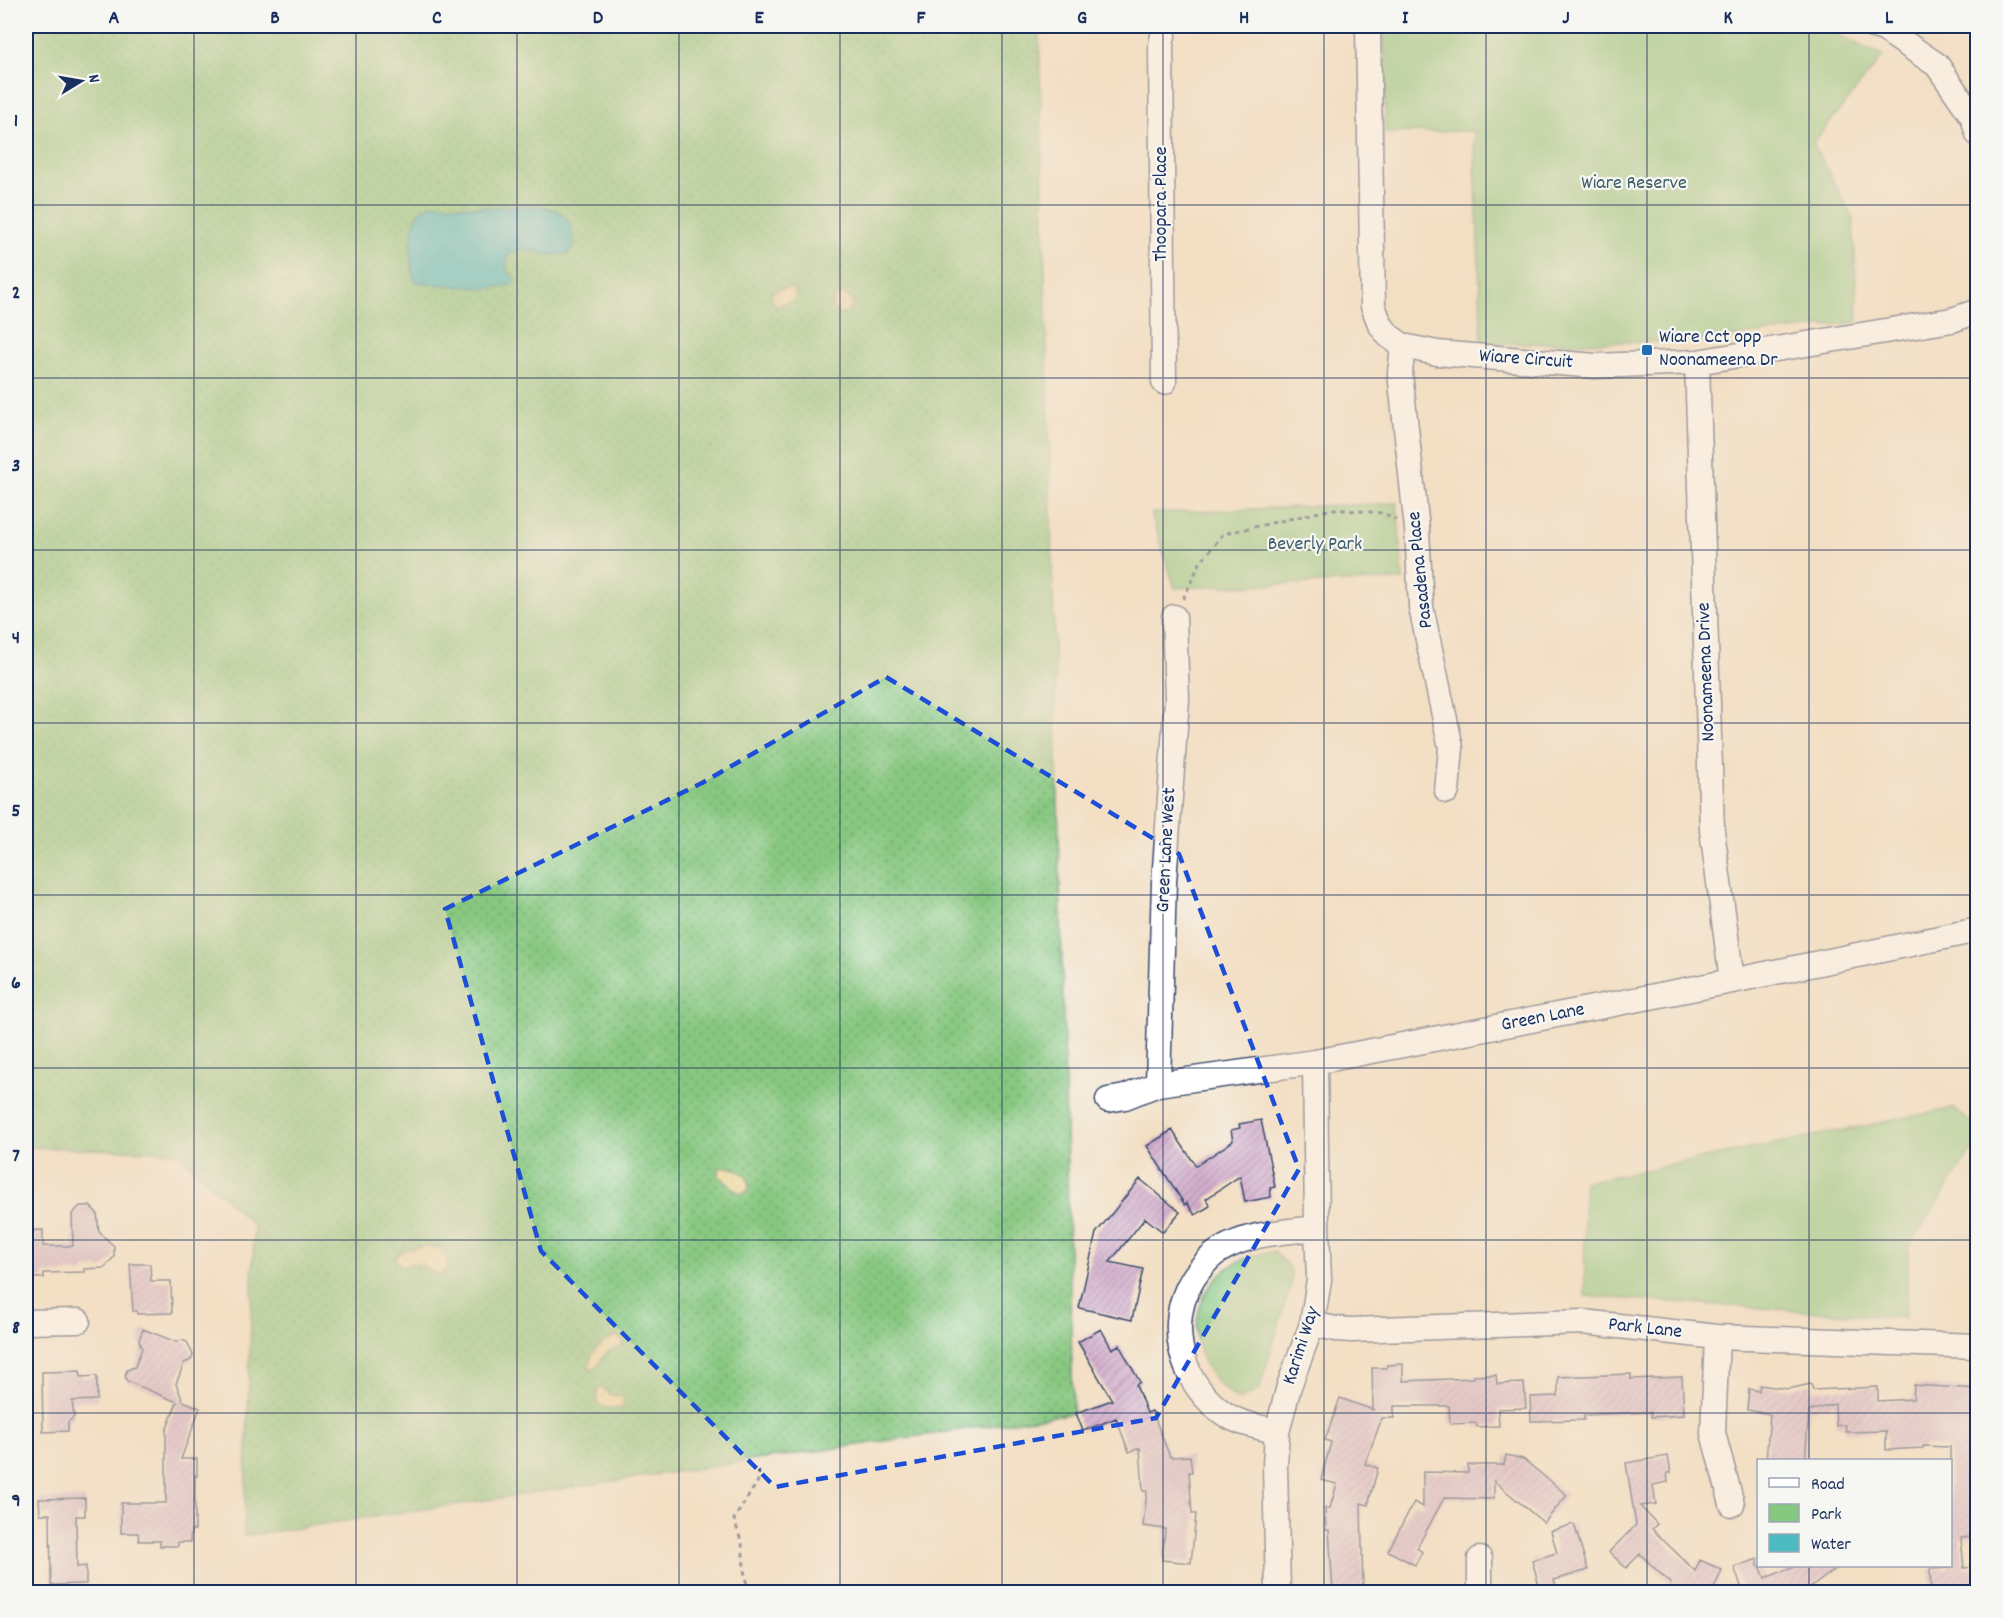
<svg xmlns="http://www.w3.org/2000/svg" width="2003" height="1618" viewBox="0 0 2003 1618" font-family="Dekko,sans-serif">
<defs>
<pattern id="grass-dots" width="8" height="8" patternUnits="userSpaceOnUse" patternTransform="scale(1.5)"><rect width="8" height="8" fill="#87c880"/><path d="M2 2h.1M6 6h.1" fill="none" stroke="#6ea36c" stroke-width="1.8" stroke-linecap="round"/></pattern>
<pattern id="sand-dots" width="8" height="8" patternUnits="userSpaceOnUse" patternTransform="scale(1.5)"><rect width="8" height="8" fill="#eeda9e"/><path d="M2 2h.1M6 6h.1" fill="none" stroke="#ccbb8a" stroke-width="1.8" stroke-linecap="round"/></pattern>
<pattern id="building-hatch" width="6" height="6" patternUnits="userSpaceOnUse" patternTransform="scale(1.5)"><rect width="6" height="6" fill="#d4afcd"/><path d="M-1 1l2-2M0 6l6-6M5 7l2-2" fill="none" stroke="#ab8faa"/></pattern>
</defs>
<rect width="100%" height="100%" fill="#f6f6f2"/>
<filter id="ink" filterUnits="userSpaceOnUse"><feTurbulence type="fractalNoise" baseFrequency=".0167" numOctaves="2"/><feDisplacementMap in="SourceGraphic" scale="12" xChannelSelector="R" yChannelSelector="G"/><feConvolveMatrix kernelMatrix="1 2 1 2 8 2 1 2 1" color-interpolation-filters="sRGB"/></filter>
<filter id="wash" filterUnits="userSpaceOnUse"><feTurbulence type="fractalNoise" baseFrequency=".008" numOctaves="4" result="noise"/><feDisplacementMap in="SourceGraphic" scale="24" xChannelSelector="R" yChannelSelector="G"/><feGaussianBlur stdDeviation="1.35" result="paint"/><feColorMatrix in="noise" values="0 0 0 0 0 0 0 0 0 0 0 0 0 0 0 0 0 1.4 0 .05"/><feComposite in="paint" operator="in"/></filter>
<g filter="url(#wash)">
<rect width="100%" height="100%" fill="#f3dfc3"/>
<path fill="url(#grass-dots)" stroke="#517c6f" stroke-width="1.5" d="M26 26H1039L1073 1413 244 1536 254 1226 177 1152 26 1147Z"/>
<path fill="url(#sand-dots)" stroke="#84847e" stroke-width="1.5" d="M784 288H793L796 298 790 302 776 306 772 298V292Z
M832 304a10 10 0 1 1 20 0a10 10 0 1 1-20 0Z
M727 1167C741 1169 753 1176 748 1192L739 1193 719 1176V1168Z
M427 1246 443 1249C450 1260 452 1271 437 1275 425 1268 416 1258 403 1267L397 1264 395 1258 403 1250Z
M616 1336 624 1342 621 1347C610 1349 601 1354 598 1367L592 1370 589 1368C589 1351 601 1342 616 1336Z
M602 1387 610 1395 622 1396 624 1401 622 1408C607 1409 592 1408 598 1388Z"/>
<path fill="#87c880" stroke="#517c6f" stroke-width="1.5" d="M1384 26H1594L1826 29 1883 56 1813 143 1853 218 1858 322 1698 341 1482 344 1474 131 1385 133Z
M1397 503 1403 580 1175 588 1151 513Z
M1953 1108 1977 1127V1142L1909 1246 1905 1318 1585 1296 1584 1182Z
M1274 1252 1291 1269V1284L1259 1390 1239 1400C1168 1357 1191 1258 1274 1252Z"/>
<path fill="#4cbbc2" stroke="#347590" stroke-width="1.5" d="M432 204C450 204 467 207 485 207 504 208 548 201 563 215 572 223 573 235 574 245L569 253 552 255 522 249 510 254C501 270 508 269 516 281 504 295 436 283 416 282 408 267 409 226 420 212 423 209 429 207 432 204Z"/>
<g id="blocks">
<path fill="url(#building-hatch)" d="M1261 1120 1275 1187 1270 1188 1271 1197 1245 1202 1240 1176 1206 1199 1210 1206 1195 1215 1187 1203 1185 1205 1147 1146 1172 1130 1196 1166 1233 1141 1231 1130 1240 1128 1239 1124Z
M1140 1179 1180 1212 1163 1232 1145 1218 1110 1262 1143 1269 1132 1320 1079 1308 1096 1233Z
M80 1206H90L97 1213 99 1232 114 1246V1257L104 1268 84 1269 85 1272 44 1273V1278H26V1231L43 1230V1246H73L72 1214Z
M130 1264H150L151 1281H171L172 1313 137 1314V1311H133Z
M143 1329 176 1342 182 1340 187 1342 193 1355 191 1360 184 1363 176 1384 183 1401 200 1408 181 1459H197V1476L195 1475V1530H191L190 1542H178V1546H160V1541H139L138 1533H121V1503H166V1431L177 1402 127 1381 125 1376 127 1370 135 1367 142 1348 139 1340Z
M1101 1329 1112 1349 1119 1345 1140 1382 1136 1385 1147 1413 1152 1411 1170 1457 1190 1456 1192 1472H1189L1192 1514H1196L1191 1563 1162 1560 1165 1529 1143 1526 1147 1491H1143L1140 1448 1129 1452 1116 1418 1083 1431 1076 1413 1112 1400 1078 1342Z
M1403 1364V1381L1474 1378V1376L1496 1375 1497 1384 1524 1383 1526 1408 1498 1409 1499 1426 1477 1427 1476 1423 1450 1424 1449 1406H1394V1418H1382L1365 1464 1378 1468 1368 1505 1361 1503 1363 1593 1333 1592 1329 1530H1326L1325 1508H1330L1337 1484 1321 1480 1331 1442 1325 1440 1340 1398 1373 1410 1372 1368H1387V1365Z
M80 1371 81 1377 97 1376V1400L72 1401 74 1417 68 1422V1431L43 1432 42 1372Z
M1631 1374V1379L1682 1377 1684 1415 1651 1417V1412L1584 1415V1420L1531 1421 1530 1397 1558 1396V1377Z
M1811 1384 1813 1390 1878 1387V1401L1913 1399 1914 1385 1977 1389V1448H1971V1478H1977V1500H1971L1974 1537 1961 1538 1964 1568 1975 1567 1976 1591 1931 1593 1930 1569 1950 1568V1447L1923 1446V1448L1886 1450V1431L1846 1432 1845 1425 1836 1426 1835 1404 1809 1411 1805 1461H1766L1770 1414 1747 1410 1749 1389 1759 1391 1760 1385 1788 1389Z
M1506 1455 1523 1459 1567 1495 1544 1523 1494 1481V1499L1444 1498 1417 1548 1422 1552 1415 1565 1388 1551 1414 1502 1423 1507V1472L1468 1473V1465H1504Z
M1668 1456 1671 1473H1667L1668 1482 1653 1485 1656 1504 1640 1506 1657 1524 1652 1529 1695 1571 1700 1560 1722 1570 1712 1593H1678L1669 1589 1671 1584 1640 1554 1626 1568 1609 1552 1636 1525 1626 1463Z
M85 1498V1516H76L77 1567 86 1566V1584L51 1585 50 1514H40L39 1499Z
M1574 1524 1588 1570 1554 1580 1558 1593H1541L1532 1560 1557 1553 1551 1531Z
M1758 1559V1566H1760L1765 1578 1797 1566H1840L1803 1593 1799 1588 1785 1593H1729V1590L1741 1586 1734 1567Z"/>
</g>
</g>
<g filter="url(#ink)">
<use href="#blocks" fill-opacity="0" stroke="#3b496d" stroke-width="1.5"/>
<g fill="none" stroke-linecap="round" stroke-linejoin="round">
<defs>
<path id="minor" d="M1368 26 1373 306 1380 324 1389 336 1403 346 1437 353 1595 366 1697 362 1952 320 1978 311
M1873 26 1884 29 1937 65 1973 117 1978 134
M1403 346 1400 373 1417 529 1421 607 1451 748 1447 791
M1697 362 1712 830 1732 981
M1164 382 1161 45 1165 26
M1158 1084 1164 882 1177 699 1174 617
M1108 1100 1125 1097 1158 1084 1315 1062 1732 981 1978 930
M26 1322 78 1321
M1312 1324 1336 1329 1351 1330 1583 1322 1717 1337 1978 1346
M1717 1337 1713 1433 1732 1504
M1277 1432C1257 1426 1234 1423 1218 1409 1179 1377 1166 1321 1194 1277 1201 1267 1209 1257 1219 1251 1248 1233 1284 1232 1317 1228
M1480 1559V1592
M1278 1592 1275 1465 1277 1432 1289 1386 1312 1324 1319 1280 1317 1228 1315 1062"/>
</defs>
<use href="#minor" stroke="#3b496d" stroke-width="27"/>
<path stroke="#3b496d" stroke-width="3" stroke-dasharray="4.5 4.5" stroke-linecap="butt" d="M1183 599 1200 563 1223 534 1333 509 1383 513 1396 520
M749 1592 745 1577 742 1544 734 1519 758 1481 759 1468"/>
<use href="#minor" stroke="#fff" stroke-width="24"/>
</g>
</g>
<path d="M0 0H2003V1618H0ZM886 677 1179 854 1299 1169 1156 1418 775 1487 541 1251 445 909 702 783Z" fill="#f3dfc3" fill-opacity=".55" fill-rule="evenodd"/>
<path fill="none" stroke="#1d4ed8" stroke-width="4.5" stroke-dasharray="12 8" stroke-linejoin="round" d="M886 677 1179 854 1299 1169 1156 1418 775 1487 541 1251 445 909 702 783Z"/>
<path fill="none" stroke="#1b2f5e" stroke-width="1.5" stroke-opacity="0.55" d="M194 26V1592M356 26V1592M517 26V1592M679 26V1592M840 26V1592M1002 26V1592M1163 26V1592M1324 26V1592M1486 26V1592M1647 26V1592M1809 26V1460M26 205H1978M26 378H1978M26 550H1978M26 723H1978M26 895H1978M26 1068H1978M26 1240H1978M26 1413H1978M1809 1566V1592"/>
<rect fill="#1f6fb2" stroke="#f6f6f2" stroke-width="2" x="1641" y="344" width="12" height="12" rx="3"/>
<g text-anchor="middle" dominant-baseline="central" stroke-width="4.5" stroke-linejoin="round" paint-order="stroke">
<g font-size="20" fill="#3b5d68" stroke="#f6f6f2">
<text x="1634" y="184">Wiare Reserve</text>
<text x="1315" y="545">Beverly Park</text>
</g>
<g font-size="20" fill="#1b2f5e" stroke="#f6f6f2">
<text transform="translate(1162 204) rotate(-90)">Thoopara Place</text>
<text transform="translate(1526 360) rotate(4)">Wiare Circuit</text>
<text transform="translate(1421 570) rotate(-96)">Pasadena Place</text>
<text transform="translate(1707 672) rotate(-92)">Noonameena Drive</text>
<text transform="translate(1167 850) rotate(-87)">Green Lane West</text>
<text transform="translate(1543 1018) rotate(-11)">Green Lane</text>
<text transform="translate(1645 1329) rotate(6)">Park Lane</text>
<text transform="translate(1302 1346) rotate(-72)">Karimi Way</text>
</g>
<g font-size="20" fill="#1b2f5e" stroke="#f6f6f2" text-anchor="start">
<text x="1659" y="338">Wiare Cct opp<tspan x="1659" dy="23">Noonameena Dr</tspan></text>
</g>
</g>
<rect width="2003" height="1618" fill="none" stroke="#f6f6f2" stroke-width="66"/>
<rect x="1757" y="1459" width="195" height="108" fill="#f6f6f2" stroke="#9ea6b7" stroke-width="1.5"/>
<rect x="1769" y="1478" width="30" height="9" fill="#ffffff" stroke="#9ea6b7" stroke-width="1.5"/>
<text x="1811" y="1489" font-size="18" fill="#1b2f5e">Road</text>
<rect x="1769" y="1504" width="30" height="18" fill="#87c880" stroke="#9ea6b7" stroke-width="1.5"/>
<text x="1811" y="1519" font-size="18" fill="#1b2f5e">Park</text>
<rect x="1769" y="1534" width="30" height="18" fill="#4cbbc2" stroke="#9ea6b7" stroke-width="1.5"/>
<text x="1811" y="1549" font-size="18" fill="#1b2f5e">Water</text>
<g transform="translate(81 81) rotate(79)" stroke="#f6f6f2" stroke-width="4.5" paint-order="stroke">
<path d="M0-4.5L10 22L0 15L-10 22Z" fill="#1b2f5e"/>
<text y="-9" font-size="16" font-weight="bold" text-anchor="middle" fill="#1b2f5e">N</text>
</g>
<rect x="33" y="33" width="1937" height="1552" fill="none" stroke="#1b2f5e" stroke-width="2"/>
<g font-size="20" text-anchor="middle" font-weight="bold" fill="#1b2f5e">
<text x="114" y="23">A</text>
<text x="275" y="23">B</text>
<text x="437" y="23">C</text>
<text x="598" y="23">D</text>
<text x="759" y="23">E</text>
<text x="921" y="23">F</text>
<text x="1082" y="23">G</text>
<text x="1244" y="23">H</text>
<text x="1405" y="23">I</text>
<text x="1566" y="23">J</text>
<text x="1728" y="23">K</text>
<text x="1889" y="23">L</text>
<text x="16" y="126">1</text>
<text x="16" y="298">2</text>
<text x="16" y="471">3</text>
<text x="16" y="643">4</text>
<text x="16" y="816">5</text>
<text x="16" y="988">6</text>
<text x="16" y="1161">7</text>
<text x="16" y="1333">8</text>
<text x="16" y="1506">9</text>
</g>
</svg>
